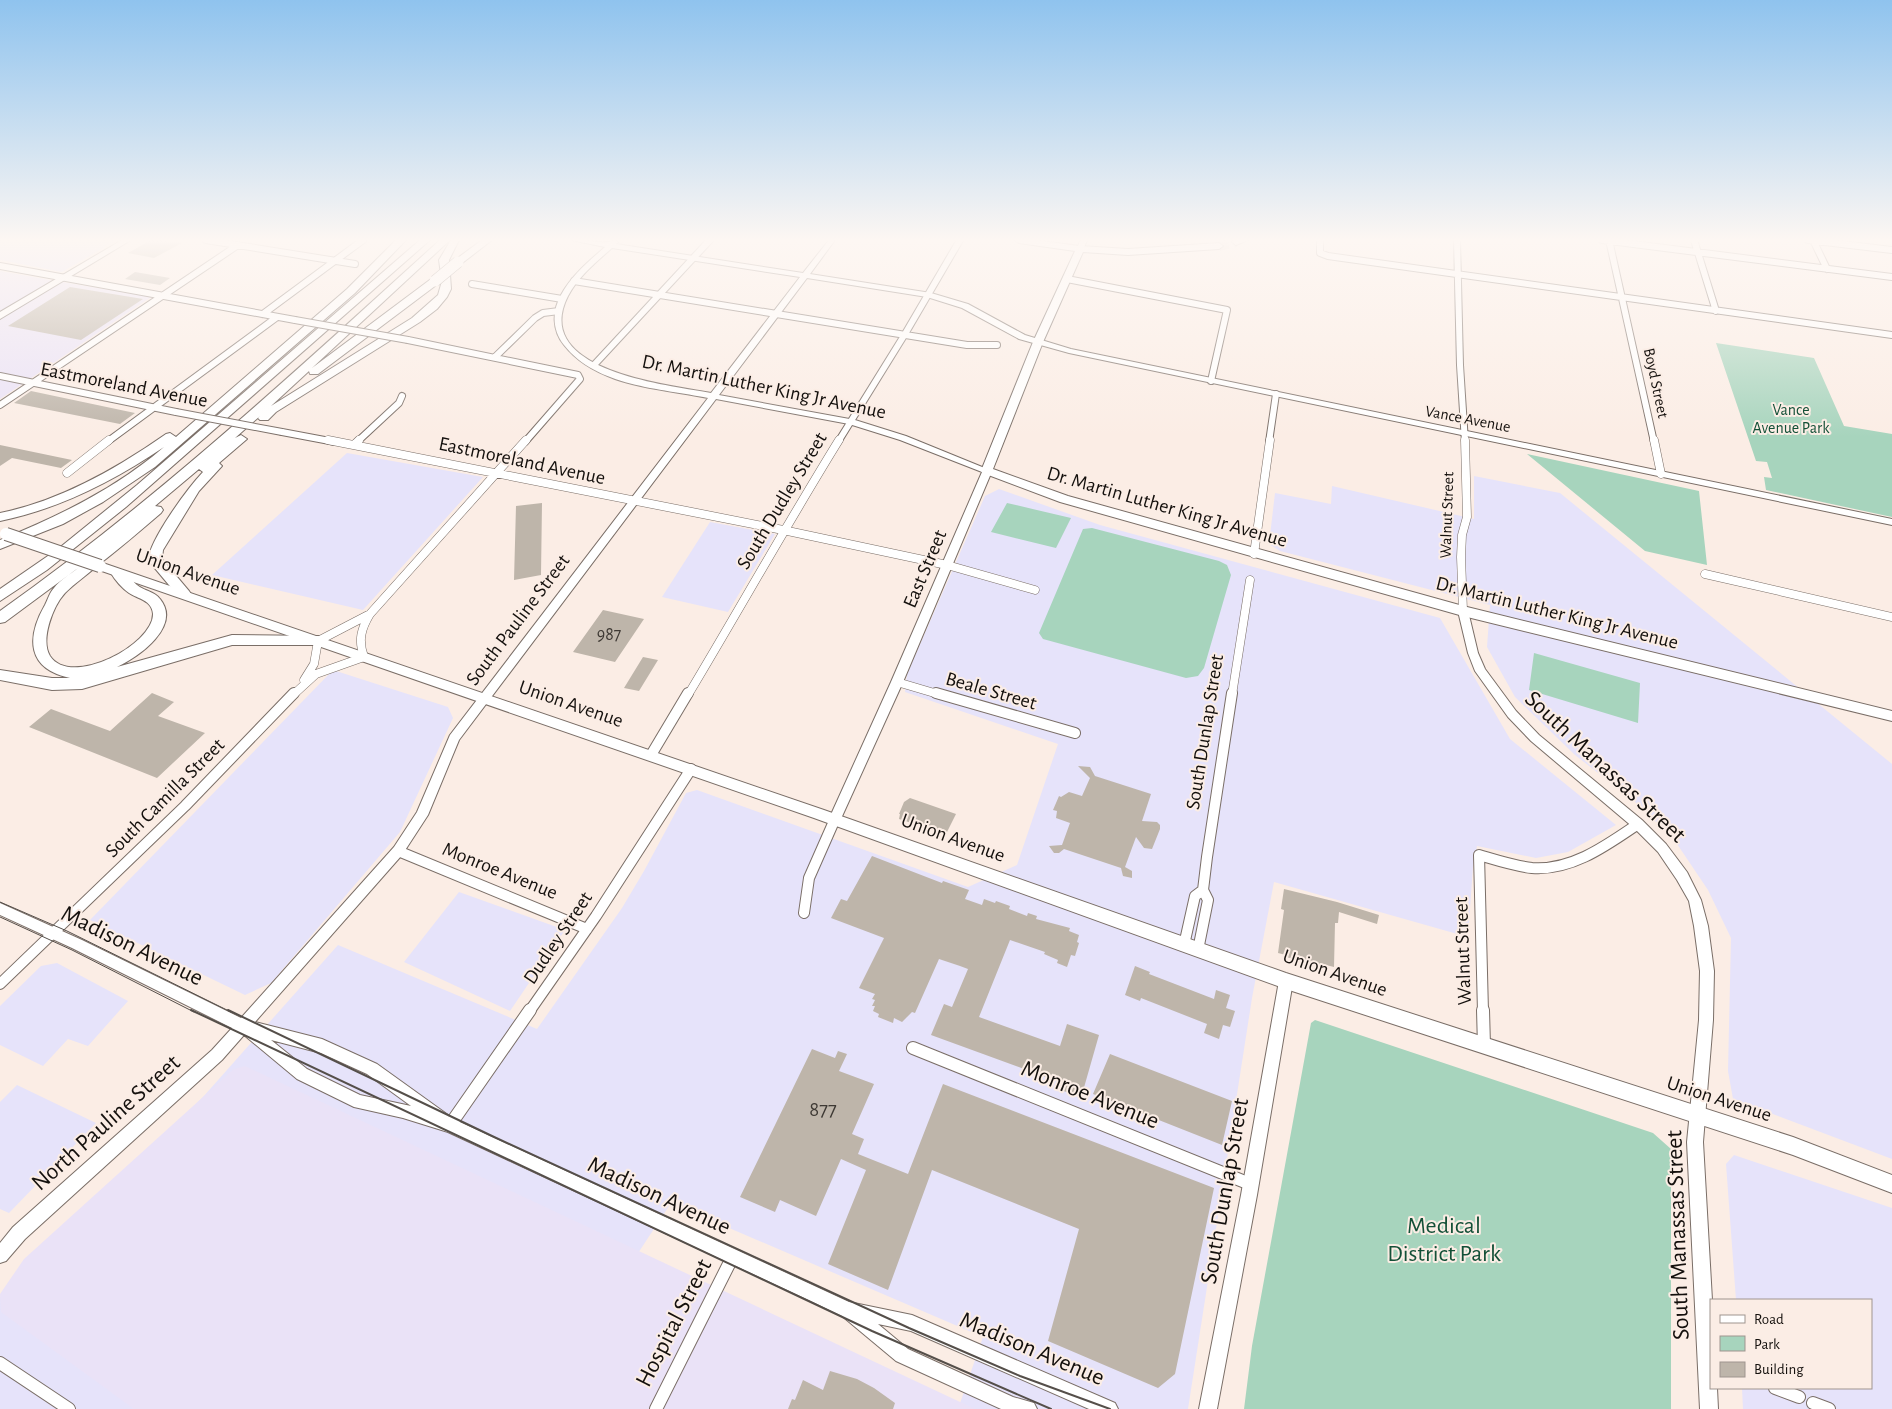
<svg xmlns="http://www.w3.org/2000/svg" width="1892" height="1409" viewBox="0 0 1892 1409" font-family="'Alegreya Sans',sans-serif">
<rect width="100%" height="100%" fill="#fbede5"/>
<path fill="#e6e3fa" d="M0 240H117L62 272 0 260Z
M347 453 483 477 363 610 212 575Z
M1474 476 1560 493 1892 764V1159L1733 1099 1728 1071 1731 938 1708 890 1673 838 1634 801 1575 755 1515 697 1487 647 1490 605 1280 551 1269 544 1275 493 1331 504 1332 486 1474 519Z
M999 489 1100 525 1440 618 1510 739 1616 825 1568 852 1536 858 1477 846 1473 866 1468 937 1274 882 1252 998 1188 1409H958L983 1337 671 1203 552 1384 479 1409H0V1297L203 1097 338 945 537 1029 622 908 644 871 686 793 697 790 968 887 1017 865 1058 744 905 692 907 674 985 496Z
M710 522 775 534 728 612 662 597Z
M333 670 448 707 453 718 400 832 271 983 245 995 90 920Z
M459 892 565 930 510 1011 404 962Z
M57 963 128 1001 88 1046 68 1039 43 1066 0 1045V1006L41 966Z
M17 1085 96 1123 9 1213 0 1209V1102Z
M1734 1155 1892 1208V1409H1743L1742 1388H1871V1300H1736L1726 1164Z"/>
<path fill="#eae2f7" d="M0 271 50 280 151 297 0 399Z
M245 1066 975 1409H134L1 1312 0 1294 24 1259 234 1069Z"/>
<path fill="#a7d4bd" d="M1716 343 1814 358 1844 426 1892 434V517L1766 490 1764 477 1772 478 1767 462 1756 461Z
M1527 454 1699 491 1707 565 1645 551Z
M1007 503 1071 518 1056 548 991 532Z
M1092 528 1219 561 1227 565 1231 575 1204 668 1198 676 1186 678 1043 639 1039 633 1083 529Z
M1534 653 1640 683 1638 723 1529 690Z
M1315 1020 1653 1133 1671 1149V1409H1244L1252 1346 1311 1023Z"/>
<path fill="#beb5aa" d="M151 240H158L182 243 154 258 128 253Z
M135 272 170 278 160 285 125 279Z
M70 287 143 299 81 340 8 326Z
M31 391 135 413 120 424 14 403Z
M0 445 72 460 61 468 12 458 0 466Z
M542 503 541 575 514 580 516 506Z
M603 610 644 619 615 662 573 652Z
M643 657 658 660 639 691 624 688Z
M152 693 174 702 158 716 205 733 157 778 29 727 51 709 110 731Z
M1078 766 1090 767 1095 776 1151 794 1142 821 1157 822 1160 825V829L1152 849 1144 848 1136 837 1125 867 1132 871V878L1123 876 1121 868 1064 849 1059 853H1054L1049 846 1062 845 1070 823 1056 818 1057 811 1053 810 1059 796 1061 797 1069 792 1082 796 1090 778Z
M910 798 956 814 946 834 899 819 900 814H899L904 802Z
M872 856 942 883 943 881 969 890 965 899 982 905 984 899 995 903 996 901 1010 906 1009 909 1027 916 1028 913 1037 916 1036 919 1070 928 1069 931 1079 935 1077 942 1079 943 1075 956 1071 955 1067 967 1057 963 1058 960 1044 954 1045 952 1010 940 979 1017 1060 1046 1067 1024 1099 1035 1083 1091 1077 1089 1075 1095 1055 1088 1057 1081 931 1035 944 1004 952 1007 968 969 960 966 939 959 915 1013 912 1012 902 1022 894 1018 893 1023 878 1017 879 1014 873 1011 875 1006H872L875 1000 872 999 875 994 859 988 884 938 831 918 841 899 847 901Z
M1284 889 1337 902 1379 915 1377 924 1339 912 1338 923H1335L1334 967 1326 965V967L1286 957V955L1278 953 1284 910 1281 909Z
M1135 966 1150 972 1149 974 1214 999 1216 990 1230 995 1226 1008 1235 1011 1230 1027 1223 1025 1219 1039 1204 1033 1207 1024 1141 998 1140 1001 1125 995Z
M812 1049 835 1058 838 1051 847 1054 839 1071 874 1084 852 1134 864 1139 858 1154 908 1174 943 1084 1214 1188 1175 1374 1158 1388 1048 1341 1079 1229 932 1170 888 1290 828 1264 866 1170 841 1159 816 1216 780 1200 775 1212 740 1197Z
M1110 1054 1232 1101 1222 1145 1093 1094Z
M830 1371 857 1379 874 1388 895 1403 893 1409H788L792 1399 795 1400 803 1380 823 1390Z"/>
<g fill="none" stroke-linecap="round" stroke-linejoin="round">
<path stroke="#d8ccc5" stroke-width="10" stroke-dasharray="10 5" stroke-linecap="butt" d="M1219 246 1236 242"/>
<defs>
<path id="street-far3" d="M206 240 355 264
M1320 240V253L1328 256 1892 335
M1457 240 1460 365 1465 442
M1602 240 1892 277
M1609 240 1654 442
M1694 240 1716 311
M1808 240 1892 250
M1813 240 1827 269
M1080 249 1084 240
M0 266 295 320
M1067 279 1227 310 1211 381
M574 281 967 345H997
M472 284 562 299
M263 314 363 240
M408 340 578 375 580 379 525 442
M495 357 535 318 543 313 559 311
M594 365 710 240
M0 376 176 412
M0 405 238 245
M282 432 335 442
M107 442 277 317
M357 442 399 403 402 396
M838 442 905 334 960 240
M1269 442 1276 394"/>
<path id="street-far2" d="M328 440 783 530 947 565 1035 590
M1654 440 1661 474
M355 444 359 440
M67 473 109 440
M1254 554 1270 440
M1705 574 1892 617
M1463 611 1461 557 1462 535 1467 517 1465 440
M304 680 314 664 318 641 368 615
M897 682 941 695
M293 695 316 674 364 657C358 640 361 629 370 614L526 440
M688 695C739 610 787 524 839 440
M1232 695 1250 580"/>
<path id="street-far1" d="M936 693 1075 733
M651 755 688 693
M398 851 587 929
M804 913 809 878 835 819
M1184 945 1195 896 1203 890
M1198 950 1208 900 1203 890 1207 857 1232 693
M0 984 185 806 294 693
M529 1012 596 916 691 769
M1483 1012 1479 855C1496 860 1514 866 1532 868 1572 871 1607 845 1638 824"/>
<path id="street" d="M1483 1010 1484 1046
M913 1048 1250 1184
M450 1125 530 1010
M0 1363 69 1409
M1775 1388 1799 1397
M1813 1403 1829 1409
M656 1409 733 1256"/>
<path id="secondary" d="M571 240C585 238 602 246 614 240L618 242 616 244 803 273 829 240H835L810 274 931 293 968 304 1025 335 1071 349 1892 519V525L1069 353 1019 339 962 308 927 297 807 278 719 395 855 420 906 436 992 471 903 682 839 823 835 824 831 823 829 819 891 682 982 472 900 440 849 424 716 399 459 740 428 815 402 855 255 1022 322 1039 377 1064 448 1115 449 1117 849 1302 912 1315 1115 1403 1118 1409H1089L911 1331 878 1324 908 1349 1013 1397 1034 1403 1037 1409H1001L896 1361 842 1316 811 1301 448 1132 403 1118 354 1107 297 1079 244 1035 222 1060 25 1239 6 1261 0 1263V1243L13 1227 212 1050 232 1028 72 948 0 915V903L82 940 241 1018 394 847 417 812 450 735 708 398C660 388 597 387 564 345 552 330 552 311 561 295 571 276 589 261 605 247ZM612 248 800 277 711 393C668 385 530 371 568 296 578 277 596 262 612 248ZM271 1040 321 1053 367 1074 411 1106 360 1095 307 1069Z
M1463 607 1468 611 1478 653 1485 669 1516 711 1539 735 1642 820 1666 844 1687 872 1701 900 1708 926 1714 971 1713 1020 1703 1142 1712 1300 1711 1388H1717L1718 1409H1700L1687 1142 1699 1020 1700 971 1694 926 1689 901 1677 880 1658 852 1634 828 1531 741 1508 717 1475 671 1468 653 1458 611Z
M1286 975 1291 976 1293 981 1257 1195 1217 1409H1199L1241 1195 1279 981 1281 976Z"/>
<path id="primary" d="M122 240H131L0 319V312Z
M1015 240H1033L1080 246 1128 249 1219 243 1223 246 1219 249 1128 255 1083 252 1043 342 993 469 1068 496 1463 606 1892 711V721L1463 616 1060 502 983 473 981 471 1033 342 1075 251 1019 243Z
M1233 240H1248L1236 245 1232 242Z
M100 562 824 810 1286 973 1793 1137 1892 1175V1193L1793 1155 1286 989 814 818 96 569 94 566Z"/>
<path id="highway" d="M396 240H406L355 293 155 467 103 502 63 524 0 549V540C59 516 115 489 164 447 114 481 59 509 0 521V513C60 501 116 469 166 434L170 433 176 437 347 289Z
M420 240H430L126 507 47 570 0 601V589L58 549 137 485Z
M440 240H450L312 368 431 279H439V283L318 374H310L309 371 271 406 412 318 438 295 442 281 439 260 451 240H459L449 260 451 289 447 297 437 309 420 322 276 412 268 420H260L258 418 260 416 235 438 241 435 247 439 219 463 222 466 199 491 163 550 162 559 189 591 191 594 189 597H179L148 560C151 538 187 489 203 472L199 469 155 506 161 507 163 510 161 513C140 531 119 549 97 566 87 575 75 583 65 593 53 606 40 640 50 656 71 688 153 645 153 614 152 600 138 599 129 593 122 588 115 580 111 573L113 570C125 566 129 579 137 585 144 591 154 591 160 599 182 626 139 657 117 667L232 635 318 636 323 637 325 641 323 645H232L82 689 52 690 0 680V670L52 678H70C27 669 26 638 45 605 48 599 50 592 54 588 60 580 71 574 78 568L5 622 0 623V611C157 500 298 369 440 240Z
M482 240H492L461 264H455V260Z"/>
</defs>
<use href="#street-far3" stroke="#7a6e67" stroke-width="8"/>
<use href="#street-far2" stroke="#7a6e67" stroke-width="9"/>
<use href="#street-far1" stroke="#7a6e67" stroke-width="12"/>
<use href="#street" stroke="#7a6e67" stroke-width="14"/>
<use href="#secondary" stroke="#7a6e67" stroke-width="2"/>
<use href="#primary" stroke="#7a6e67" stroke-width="2"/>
<use href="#highway" stroke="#7a6e67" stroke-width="2"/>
<use href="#street-far3" stroke="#fff" stroke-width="6"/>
<use href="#street-far2" stroke="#fff" stroke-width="8"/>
<use href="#street-far1" stroke="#fff" stroke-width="10"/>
<use href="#street" stroke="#fff" stroke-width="12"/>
<use href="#secondary" fill="#fff" fill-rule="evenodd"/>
<use href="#primary" fill="#fff" fill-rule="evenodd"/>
<use href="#highway" fill="#fff" fill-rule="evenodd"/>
<path stroke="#554f4a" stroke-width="1" d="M0 902 67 931 231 1012
M0 917 72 950 194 1012"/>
<path stroke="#554f4a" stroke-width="2" d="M191 1010 872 1331 1051 1409
M228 1010 492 1136 909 1328 1020 1376 1110 1409"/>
<defs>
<path id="street-bridge" d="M295 320 408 340
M176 412 282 432"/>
<path id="primary-bridge" d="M6 534 100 566"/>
<path id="highway-bridge" d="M435 281 458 262"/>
</defs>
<use href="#street-bridge" stroke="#7a6e67" stroke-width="8" stroke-linecap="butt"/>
<use href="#primary-bridge" stroke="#7a6e67" stroke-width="14" stroke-linecap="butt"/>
<use href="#highway-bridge" stroke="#7a6e67" stroke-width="12" stroke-linecap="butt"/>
<use href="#street-bridge" stroke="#fff" stroke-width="6"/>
<use href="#primary-bridge" stroke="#fff" stroke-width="12"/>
<use href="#highway-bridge" stroke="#fff" stroke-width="11"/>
</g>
<linearGradient id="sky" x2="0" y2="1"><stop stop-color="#8fc3ee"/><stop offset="0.55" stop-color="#fdf7f3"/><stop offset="1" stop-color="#fdf7f3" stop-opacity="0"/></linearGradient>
<rect width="1892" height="437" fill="url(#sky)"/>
<g text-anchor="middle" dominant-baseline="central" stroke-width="4" stroke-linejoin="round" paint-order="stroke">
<g font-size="16" fill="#14100d" stroke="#fbede5">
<text transform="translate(1656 383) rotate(78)">Boyd Street</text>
<text transform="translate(1468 419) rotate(11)">Vance Avenue</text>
<text transform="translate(1447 515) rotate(-88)">Walnut Street</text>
</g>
<g font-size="16" fill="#135037" stroke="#fbede5">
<text x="1791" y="410">Vance<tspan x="1791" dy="18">Avenue Park</tspan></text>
</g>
<g font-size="18" fill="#3e3934">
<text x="609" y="635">987</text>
</g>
<g font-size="20" fill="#14100d" stroke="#fbede5">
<text transform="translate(124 385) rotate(11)">Eastmoreland Avenue</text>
<text transform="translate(764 387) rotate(12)">Dr. Martin Luther King Jr Avenue</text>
<text transform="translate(522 461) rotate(12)">Eastmoreland Avenue</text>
<text transform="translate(782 501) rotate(-59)">South Dudley Street</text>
<text transform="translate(1167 507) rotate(16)">Dr. Martin Luther King Jr Avenue</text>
<text transform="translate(925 569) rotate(-67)">East Street</text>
<text transform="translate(188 572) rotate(19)">Union Avenue</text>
<text transform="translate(1557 613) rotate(14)">Dr. Martin Luther King Jr Avenue</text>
<text transform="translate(518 620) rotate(-53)">South Pauline Street</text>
<text transform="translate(991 691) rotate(16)">Beale Street</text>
<text transform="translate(571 704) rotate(19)">Union Avenue</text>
<text transform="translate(1205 732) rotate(-81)">South Dunlap Street</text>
<text transform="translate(165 798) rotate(-45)">South Camilla Street</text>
<text transform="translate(953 838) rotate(20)">Union Avenue</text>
<text transform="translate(500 871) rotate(22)">Monroe Avenue</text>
<text transform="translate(558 938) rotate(-56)">Dudley Street</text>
<text transform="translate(1463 951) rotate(-92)">Walnut Street</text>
<text transform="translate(1335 973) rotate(19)">Union Avenue</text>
<text transform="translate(1719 1099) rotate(18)">Union Avenue</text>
</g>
<g font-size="21" fill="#3e3934">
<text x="823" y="1109">877</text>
</g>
<g font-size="24" fill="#14100d" stroke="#fbede5">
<text transform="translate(1605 767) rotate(43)">South Manassas Street</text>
<text transform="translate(132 946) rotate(26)">Madison Avenue</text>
<text transform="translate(1090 1095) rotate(22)">Monroe Avenue</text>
<text transform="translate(106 1123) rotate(-42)">North Pauline Street</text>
<text transform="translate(1225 1191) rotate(-80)">South Dunlap Street</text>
<text transform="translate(659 1196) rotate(25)">Madison Avenue</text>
<text transform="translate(1678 1235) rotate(-92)">South Manassas Street</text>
<text transform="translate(674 1323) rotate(-63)">Hospital Street</text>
<text transform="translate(1032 1349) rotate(23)">Madison Avenue</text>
</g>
<g font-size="24" fill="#135037" stroke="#fbede5">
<text x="1444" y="1226">Medical<tspan x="1444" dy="28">District Park</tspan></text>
</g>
</g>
<rect x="1710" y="1299" width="162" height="90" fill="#fbede5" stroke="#9f958f"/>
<rect x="1720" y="1315" width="25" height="8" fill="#ffffff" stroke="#9f958f"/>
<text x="1754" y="1324" font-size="15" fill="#14100d">Road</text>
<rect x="1720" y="1336" width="25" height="15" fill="#a7d4bd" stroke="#9f958f"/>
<text x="1754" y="1349" font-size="15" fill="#14100d">Park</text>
<rect x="1720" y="1362" width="25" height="15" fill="#beb5aa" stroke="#9f958f"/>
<text x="1754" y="1374" font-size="15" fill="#14100d">Building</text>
</svg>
